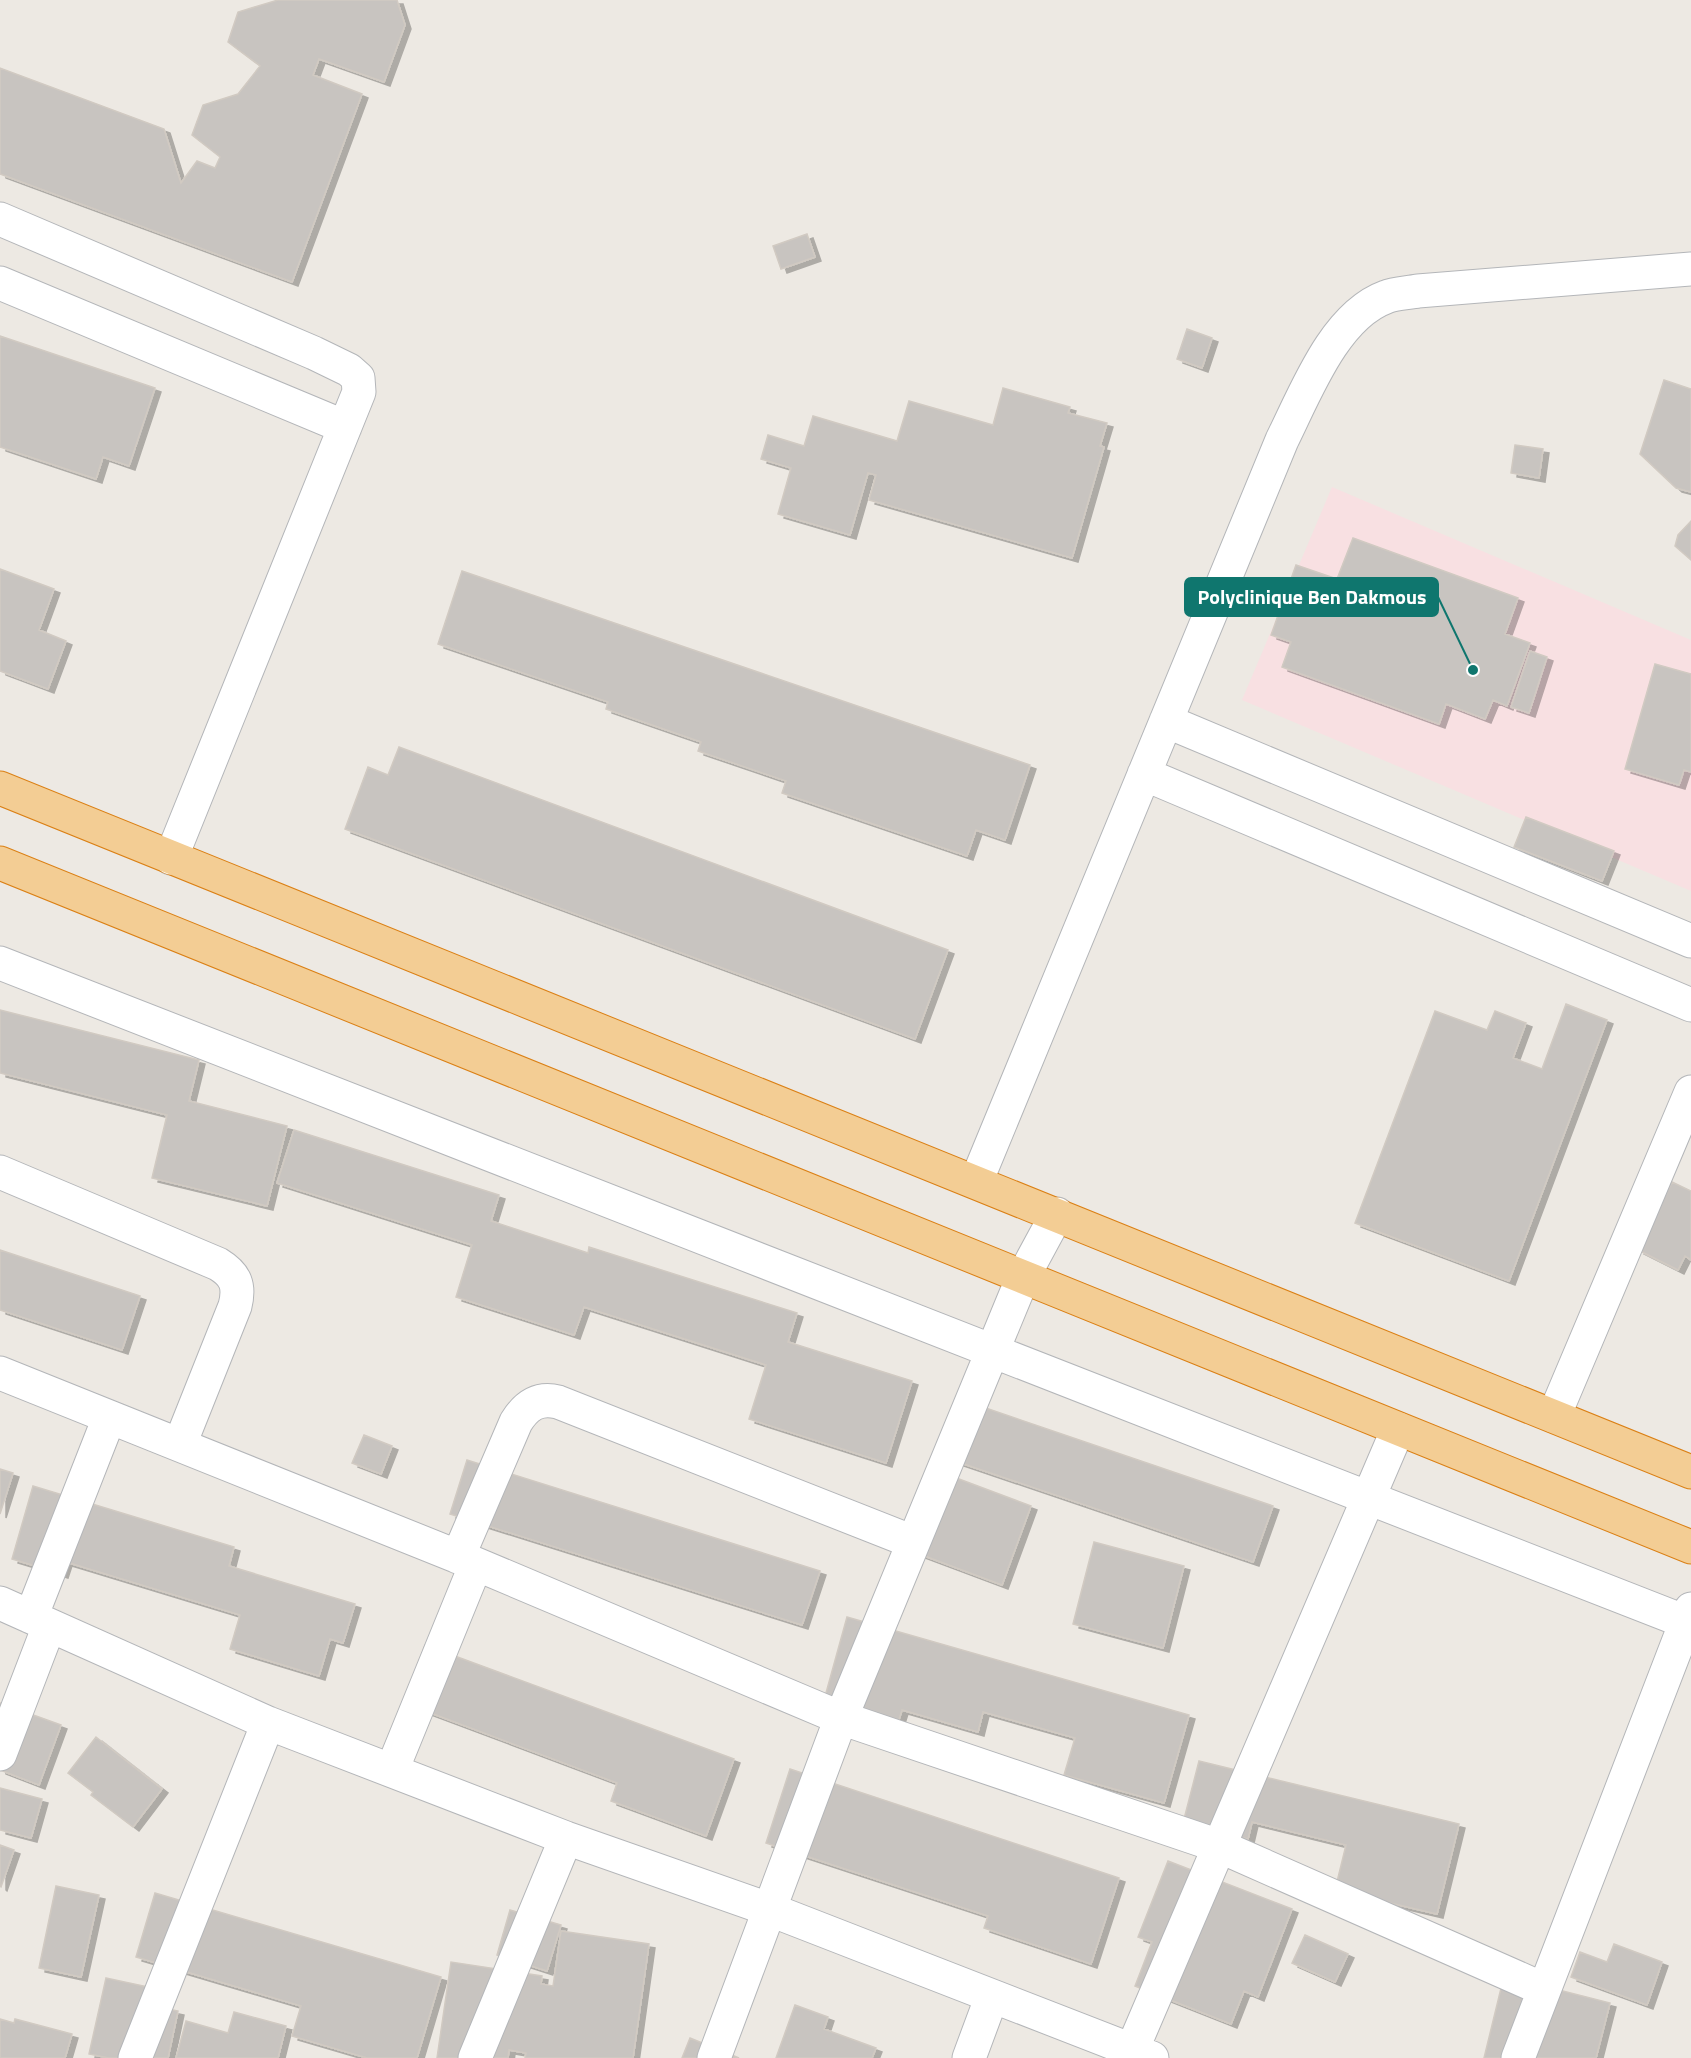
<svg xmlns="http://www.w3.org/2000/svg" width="1691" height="2058" viewBox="0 0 1691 2058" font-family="'Titillium Web',sans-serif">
<defs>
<filter id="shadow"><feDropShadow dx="6" dy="4" stdDeviation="0" flood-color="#0004"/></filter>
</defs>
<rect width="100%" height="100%" fill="#ede9e3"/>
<path fill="#f8e0e2" d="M1332 487 1691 640V891L1242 700Z"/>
<path fill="#c8c4c0" stroke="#d1cac2" stroke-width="1.5" filter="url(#shadow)" d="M278 0H397L405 25 384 82 319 59 313 75 362 94 292 282 0 174V68L164 129 181 183 197 161 215 168 220 157 192 135 203 105 238 94 260 66 228 42 238 12Z
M807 234 815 257 781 269 773 246Z
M1187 329 1212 338 1202 368 1177 359Z
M0 336 155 388 129 466 103 457 96 479 0 447Z
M1664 380 1691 389V492L1676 488 1640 454Z
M1003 388 1070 407 1068 413 1107 423 1100 446 1104 447 1072 558 869 500 876 475 868 473 850 535 778 514 791 468 761 459 768 435 804 446 813 416 897 441 909 401 993 425Z
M1515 445 1543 449 1539 478 1511 473Z
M1691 521V560L1675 546 1678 535Z
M1353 538 1518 598 1505 634 1530 643 1507 706 1493 700 1485 719 1446 704 1439 724 1282 667 1291 642 1271 635 1296 565 1337 579Z
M0 569 54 589 39 630 66 641 48 689 0 671Z
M462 571 1030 765 1005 840 976 830 967 856 782 793 786 781 698 751 701 742 606 709 608 702 438 644Z
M1530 651 1547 657 1529 713 1511 707Z
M1655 664 1691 674V772L1684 770 1679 785 1625 769Z
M399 747 948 950 915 1039 345 829 368 767 388 775Z
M1526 817 1614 851 1602 881 1514 847Z
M1566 1004 1607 1020 1509 1281 1355 1223 1435 1011 1487 1030 1495 1011 1526 1023 1513 1058 1542 1069Z
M0 1010 199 1060 189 1101 287 1126 267 1206 152 1178 167 1115 0 1073Z
M294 1130 499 1195 491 1221 588 1253 589 1247 797 1313 788 1342 912 1381 886 1463 749 1419 766 1365 584 1307 574 1335 456 1297 472 1245 277 1183Z
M1672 1182 1691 1191V1260L1685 1256 1678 1270 1638 1250Z
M0 1250 140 1296 122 1350 0 1310Z
M974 1404 1273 1506 1253 1562 955 1461Z
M364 1435 392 1446 381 1474 352 1463Z
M467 1460 820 1571 802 1625 450 1514Z
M0 1469 13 1473 0 1514Z
M943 1473 1031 1506 1002 1585 914 1552Z
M33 1486 234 1547 229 1566 355 1604 343 1643 330 1639 319 1676 230 1649 240 1615 66 1562 62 1574 12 1559Z
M1094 1542 1184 1566 1163 1648 1073 1624Z
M847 1617 1189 1715 1164 1803 1064 1775 1075 1738 983 1712 978 1732 902 1710 895 1732 821 1711Z
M425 1645 734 1759 706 1836 611 1801 617 1783 404 1703Z
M0 1703 61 1725 39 1785 0 1770Z
M96 1737 162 1789 133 1827 91 1795 93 1792 68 1773Z
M1199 1761 1459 1824 1437 1914 1335 1890 1346 1845 1252 1822 1248 1839 1183 1823Z
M790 1769 1119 1878 1091 1964 984 1928 988 1916 766 1843Z
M0 1788 42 1799 31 1838 0 1830Z
M0 1845 14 1850 1 1887 0 1886Z
M1168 1861 1292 1909 1258 1997 1244 1991 1231 2024 1135 1986 1152 1942 1138 1937Z
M56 1886 99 1895 81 1977 39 1968Z
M155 1893 441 1977 417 2058H367L292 2036 301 2006 136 1957Z
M510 1910 561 1925 547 1971 497 1955Z
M561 1931 649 1944 633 2058H525L526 2053 509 2050 508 2058H437L451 1962 542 1976 541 1984 553 1986Z
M1305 1935 1348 1954 1335 1982 1292 1963Z
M1614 1944 1662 1962 1647 2005 1571 1977 1580 1952 1607 1962Z
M1504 1976 1610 2003 1596 2058H1484Z
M106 1978 153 1988 150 2005 178 2011 168 2058H109L89 2054Z
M795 2005 828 2017 824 2029 876 2048 872 2058H776Z
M234 2012 286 2026 278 2058H176L186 2021 228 2033Z
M0 2019 14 2023 15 2019 72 2034 65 2058H0Z
M690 2038 739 2058H682Z"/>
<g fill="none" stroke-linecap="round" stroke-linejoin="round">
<defs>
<path id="minor" d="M0 219 314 353 349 370 358 378 359 392 171 858
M0 283 345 427
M1166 721 1691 941
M1144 774 1691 1005
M0 963 1691 1624
M0 1172 218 1264C236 1275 240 1286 235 1306L180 1444
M976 1182 1282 440C1305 394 1334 316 1386 297 1395 293 1408 293 1418 291L1691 269
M0 1373 476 1564 841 1718 1219 1846 1543 1989
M1554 1416 1691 1092
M458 1557 516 1422C526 1406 538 1397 558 1402L913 1542
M0 1603 268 1723 566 1838 771 1910 1152 2058
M31 1617 109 1418
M0 1754 49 1626
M392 1770 476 1564
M1132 2050 1398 1429
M135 2058 268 1723
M475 2058 566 1838
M714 2058 841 1718 1023 1277 1057 1214
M969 2058 992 1996
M1518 2058 1691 1609"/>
<path id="highway" d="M0 788 1691 1472
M0 863 1691 1547"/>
</defs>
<use href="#minor" stroke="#b4b6b9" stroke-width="35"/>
<use href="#highway" stroke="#db8015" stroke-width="35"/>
<use href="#minor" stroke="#fff" stroke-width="33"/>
<use href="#highway" stroke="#f3cd94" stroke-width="33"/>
</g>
<path fill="none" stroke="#0f766e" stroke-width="2" d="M1473 670L1438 597"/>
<circle fill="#0f766e" stroke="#fff" stroke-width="2" cx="1473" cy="670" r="6"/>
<rect fill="#0f766e" stroke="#0f766e" stroke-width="2" x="1185" y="578" width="253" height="38" rx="6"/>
<g font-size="20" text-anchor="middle" font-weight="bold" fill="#fff">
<text x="1312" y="604">Polyclinique Ben Dakmous</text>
</g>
</svg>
